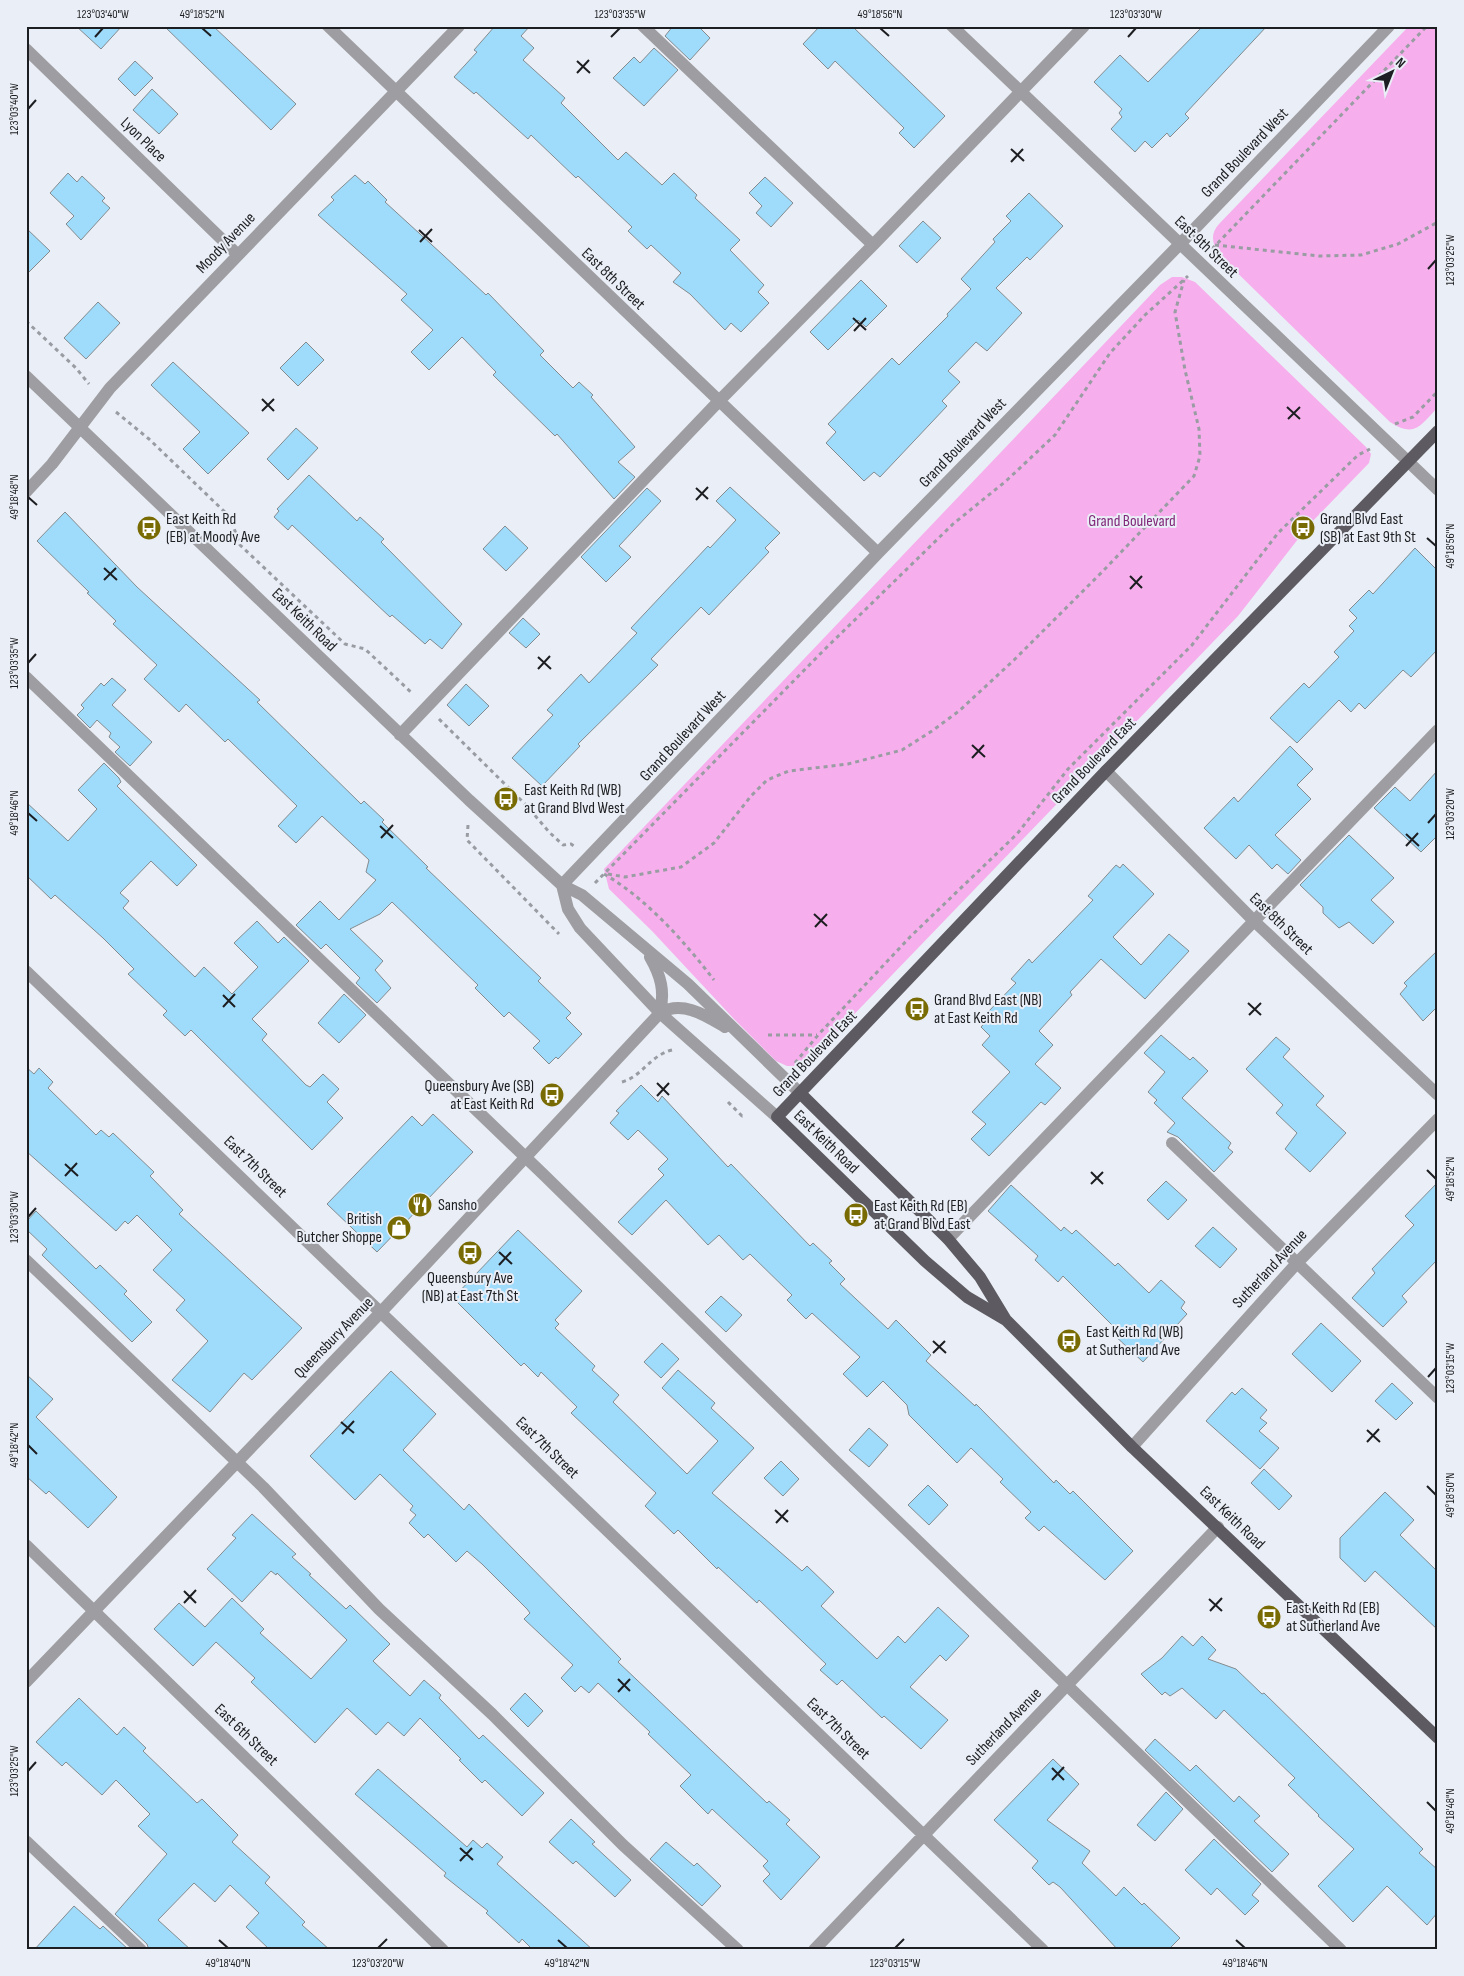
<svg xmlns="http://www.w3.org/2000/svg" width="1464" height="1976" viewBox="0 0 1464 1976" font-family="'Sofia Sans Condensed',sans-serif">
<rect width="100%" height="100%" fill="#eaeef6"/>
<path fill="#f6afec" d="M1409 26H1438V407C1420 426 1415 438 1390 422L1219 255C1212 243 1210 234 1219 224Z
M1172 277H1182L1195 282 1366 447 1371 454 1369 463 1309 525 1238 616 813 1057 796 1066H787L776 1061 734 1019 652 931 609 889 604 869 1160 285Z"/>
<path fill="#9fdcfc" stroke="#838b8f" d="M76 26H122L101 49Z
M164 26H213L296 104 271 130Z
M495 26H530L521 36 534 48 523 60 565 98 561 103 618 160 626 152 662 185 674 173 697 195 695 198 740 240 730 250 764 285 758 292 769 303 741 332 731 323 725 330 690 294 673 282 681 273 651 245 647 249 628 231 632 227 578 176 576 178 531 135 528 139 476 92 474 94 454 77 477 52 474 50Z
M673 26H698L710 38 690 60 665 36Z
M820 26H852L945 116 914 148 899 133 904 128 835 61 828 69 803 44Z
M1203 26H1267L1185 114 1189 118 1170 137 1167 133 1152 148 1145 141 1135 152 1111 129 1122 117 1119 113 1122 109 1094 82 1120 55 1148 82Z
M654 48 678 70 644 106 613 78 634 57 640 63Z
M135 61 153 78 135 96 118 79Z
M152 89 178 114 159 134 133 110Z
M68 173 77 182 82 176 105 198 102 201 110 208 81 240 66 224 74 216 50 193Z
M355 175 365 184 368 181 387 200 385 202 443 255 486 295 488 293 544 351 540 355 573 388 579 382 593 395 591 397 635 447 618 462 635 477 614 499 557 434 555 436 493 375 496 372 462 337 429 370 411 352 433 330 401 300 407 294 318 215 334 200 331 197Z
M765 177 793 203 771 227 756 213 762 206 749 193Z
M1029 193 1063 226 1030 260 1027 257 996 288 1022 313 987 351 976 342 948 371 960 382 942 401 947 406 880 477 874 472 864 481 826 443 836 432 828 424 892 358 899 365 948 316 947 314 971 289 961 279 995 242 993 239 1011 221 1006 216Z
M923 221 941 238 917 263 899 246Z
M26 228 50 251 26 275Z
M861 280 887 306 866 327 858 320 828 350 810 332Z
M98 302 120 323 86 359 64 338Z
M306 342 324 360 298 386 280 368Z
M173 362 249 433 208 474 183 449 200 432 151 385Z
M296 428 318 448 288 480 267 459Z
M309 475 357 521 360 517 384 539 381 542 462 624 442 649 430 639 425 644 392 615 390 617 292 525 288 530 274 517 279 511 277 509Z
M730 487 780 533 765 548 769 552 709 615 701 607 651 659 658 665 578 744 580 746 542 786 512 758 553 715 547 710 581 674 589 683 637 633 631 628 708 546 710 548 736 520 716 501Z
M647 488 661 501 619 546 631 557 606 582 581 557Z
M65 512 137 587 260 700 257 702 361 804 364 801 384 820 382 822 428 867 426 868 541 978 538 981 571 1013 566 1018 582 1034 558 1059 556 1057 549 1064 533 1048 540 1041 509 1012 504 1017 475 988 478 985 392 902 380 914 350 929 383 961 375 970 391 988 377 1003 356 983 360 978 326 944 321 949 296 925 320 901 339 920 376 880 366 872 369 860 322 816 296 843 278 826 297 806 228 739 225 742 186 704 179 712 144 679 157 665 113 624 116 621 87 593 89 592 37 541Z
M505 526 528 548 506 571 483 549Z
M1415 548 1438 571V649L1411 677 1403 670 1365 709 1359 703 1351 712 1339 700 1297 743 1270 718 1304 683 1309 688 1339 657 1334 652 1354 631 1349 626 1357 618 1349 610 1369 590 1373 594Z
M523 618 540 634 526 648 509 633Z
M112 678 126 690 112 705 152 742 130 766 115 752 120 747 109 737 111 733 97 720 90 728 77 715 84 708 81 705 101 683 104 686Z
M466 684 489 706 469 726 447 705Z
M1290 746 1313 769 1297 785 1311 799 1275 835 1301 860 1288 874 1277 864 1272 869 1249 845 1236 859 1204 828 1234 797 1238 802Z
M104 763 119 778 121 782 117 786 197 865 177 886 151 861 120 893 129 901 123 908 195 977 204 967 232 994 258 967 234 943 257 921 278 943 284 937 309 961 252 1019 267 1034 262 1040 306 1085 310 1087 323 1074 339 1089 327 1102 343 1118 312 1150 191 1030 185 1036 163 1015 167 1011 128 974 134 969 103 938 55 895 51 899 26 875V802L68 841 97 809 78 790Z
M1438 770V835L1421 852 1374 808 1395 787 1410 801Z
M1349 835 1394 878 1371 900 1394 922 1373 944 1349 922 1339 928 1323 913V907L1300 885Z
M1123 864 1154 894 1113 937 1141 965 1169 934 1189 951 1145 999 1101 959 1070 992 1072 995 1039 1031 1053 1045 1035 1064 1061 1088 1045 1105 1041 1102 989 1156 971 1139 986 1124 972 1112 1010 1072 982 1045 990 1036 981 1027 990 1017 987 1013 1016 983 1011 979 1029 959 1032 963 1093 900 1088 896 1116 865 1120 868Z
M1438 950V1006L1423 1021 1400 994 1407 986 1404 983Z
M344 994 366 1015 339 1043 318 1023Z
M1161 1035 1190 1060 1193 1057 1208 1071 1182 1098 1231 1143 1228 1148 1233 1152 1214 1172 1178 1137 1167 1132 1175 1123 1154 1103 1157 1100 1148 1092 1165 1072 1144 1053Z
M1276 1037 1290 1049 1283 1057 1324 1096 1316 1105 1346 1133 1310 1172 1285 1149 1297 1133 1276 1113 1283 1105 1246 1069Z
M26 1067 34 1074 39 1068 53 1082 48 1088 96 1135 101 1130 109 1137 113 1133 154 1172 150 1176 183 1210 179 1214 302 1328 252 1380 244 1373 210 1412 172 1380 208 1341 176 1310 185 1300 153 1270 172 1250 137 1215 128 1224 125 1221 116 1231 26 1151Z
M641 1085 658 1102 662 1096 728 1167 731 1164 810 1246 813 1243 832 1261 829 1263 845 1279 840 1284 888 1329 896 1320 931 1355 926 1361 975 1406 976 1404 1054 1483 1056 1480 1070 1494 1073 1491 1133 1551 1105 1580 1044 1526 1039 1531 1025 1518 1031 1512 1000 1482 1003 1479 971 1448 957 1463 909 1415 907 1405 883 1381 867 1397 843 1374 860 1357 812 1313 806 1319 787 1300 792 1295 750 1254 743 1260 719 1235 708 1245 666 1200 632 1235 618 1222 664 1175 658 1169 668 1159 638 1130 628 1140 610 1123 619 1113 616 1111Z
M433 1114 473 1152 377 1252 327 1204 412 1116 422 1126Z
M1166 1181 1187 1200 1168 1220 1147 1200Z
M1438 1182V1259L1402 1296 1407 1302 1383 1327 1352 1298 1375 1273 1372 1269 1414 1225 1405 1216Z
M1011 1185 1061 1231 1064 1227 1072 1234 1076 1230 1115 1266 1118 1263 1149 1293 1161 1280 1185 1302 1181 1308 1187 1314 1143 1362 1112 1333 1116 1329 1063 1276 1058 1282 1035 1260 1038 1256 988 1211Z
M36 1211 96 1269 100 1265 127 1291 124 1294 152 1322 132 1342 42 1255 47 1249 26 1229V1222Z
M1213 1227 1237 1249 1220 1268 1195 1246Z
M518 1230 582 1291 555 1320 559 1324 555 1328 595 1366 592 1370 619 1395 613 1402 687 1474 718 1441 662 1388 678 1370 715 1403 711 1408 754 1448 712 1493 802 1571 807 1566 834 1592 821 1606 877 1659 898 1636 905 1643 938 1607 969 1636 946 1661 940 1655 910 1687 948 1720 921 1749 884 1716 882 1718 842 1680 837 1685 820 1670 826 1664 759 1600 757 1603 718 1567 717 1569 678 1530 674 1534 645 1506 656 1493 571 1413 577 1407 541 1372 538 1377 524 1363 521 1366 453 1298Z
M721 1296 742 1315 726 1332 705 1312Z
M1321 1323 1361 1361 1332 1392 1292 1354Z
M662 1343 679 1359 661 1378 644 1362Z
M391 1371 436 1414 403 1450 464 1510 469 1504 621 1659 618 1662 767 1803 769 1801 790 1820 786 1824 820 1857 781 1900 763 1881 770 1874 763 1866 768 1861 712 1809 708 1814 680 1786 691 1775 648 1734 650 1732 598 1683 589 1693 581 1686 575 1692 561 1678 573 1665 524 1619 530 1613 527 1609 482 1564 467 1551 456 1562 428 1534 424 1538 409 1523 416 1515 410 1510 413 1506 380 1474 355 1500 310 1456Z
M26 1374 53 1399 36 1417 117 1497 88 1528 49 1491 46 1494 26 1476Z
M1392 1383 1413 1403 1396 1420 1375 1401Z
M1242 1388 1267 1410 1260 1418 1267 1423 1259 1431 1279 1448 1260 1469 1206 1421 1232 1392 1235 1395Z
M869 1428 888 1445 869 1467 849 1450Z
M781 1461 799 1479 783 1496 764 1478Z
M1264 1469 1292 1496 1279 1510 1251 1483Z
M928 1485 948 1505 929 1525 908 1505Z
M1385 1492 1414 1520 1400 1535 1438 1572V1630L1375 1571 1365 1582 1340 1558V1538Z
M252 1514 296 1554 292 1557 311 1574 309 1575 346 1609 350 1605 390 1644 373 1661 410 1696 424 1680 441 1695 439 1698 479 1739 483 1735 544 1793 522 1816 485 1780 482 1783 459 1760 461 1759 420 1718 404 1736 388 1722 376 1735 347 1708 315 1743 251 1682 255 1678 216 1642 193 1666 154 1629 179 1603 205 1627 232 1598 264 1629 260 1633 311 1679 347 1640 277 1573 276 1575 271 1571 242 1602 207 1569 236 1538 232 1535Z
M1182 1636 1193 1646 1202 1636 1216 1650 1208 1659 1236 1669 1262 1694 1264 1693 1423 1849 1419 1853 1438 1870V1912L1427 1925 1387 1886 1353 1922 1318 1886 1354 1849 1318 1816 1319 1815 1288 1785 1295 1778 1224 1710 1216 1719 1182 1688 1170 1696 1165 1692 1162 1695 1141 1674 1162 1658Z
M525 1693 543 1711 528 1727 510 1709Z
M79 1698 117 1735 124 1727 146 1748 143 1751 197 1803 202 1799 238 1835 232 1842 270 1877 265 1883 305 1922 302 1925 330 1950H270L246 1927 259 1913 230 1885 215 1902 194 1883 158 1920 191 1950H149L147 1944 115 1914 167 1854 138 1826 150 1814 116 1780 102 1795 66 1762 62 1766 36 1742Z
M1155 1739 1190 1771 1196 1765 1234 1802 1239 1796 1260 1816 1254 1821 1289 1854 1272 1872 1145 1750Z
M1053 1759 1079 1784 1047 1820 1090 1851 1082 1863 1116 1896 1124 1887 1142 1905 1144 1903 1180 1938 1168 1950H1118L1060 1887 1053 1882 1049 1885 1032 1868 1038 1861 994 1820Z
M378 1769 467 1847 473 1840 482 1848 487 1843 503 1857 497 1864 593 1950H533L522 1939 519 1943 486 1913 488 1911 444 1876 446 1873 355 1794Z
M1166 1792 1183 1809 1155 1841 1137 1825Z
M571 1819 595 1842 592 1844 631 1880 615 1897 576 1861 573 1864 549 1842Z
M1214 1839 1261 1884 1252 1895 1259 1901 1245 1915 1217 1888 1211 1895 1185 1870Z
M666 1842 694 1866 697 1863 721 1886 702 1906 650 1859Z
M74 1906 100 1929 103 1926 129 1950H34Z"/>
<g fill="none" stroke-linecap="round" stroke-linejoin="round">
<path stroke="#999ca2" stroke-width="3" stroke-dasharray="4 4" stroke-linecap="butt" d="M1215 245 1319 256 1361 255 1398 244 1438 222
M1212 249 1427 26
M26 321 76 368 89 384
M116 412 149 439 230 517 240 545 345 644 365 649 413 694
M1395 424 1413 417 1438 391
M439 719 527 806 549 832 563 845 571 844 574 846
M468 825 467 840 559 934
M604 874C647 899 684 941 714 980
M608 874 625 877 681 867 714 843 751 796 767 780 789 771 848 764 902 750 932 731 959 711 1014 660 1103 571 1194 476 1200 456 1199 429 1185 370 1175 312 1184 280
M595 883 825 649 953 524 1006 481 1055 435 1110 353 1145 315 1188 276
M768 1035H817
M795 1063 818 1035 910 937 1017 834 1068 769 1192 645 1278 533 1358 455 1370 449
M622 1082C643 1076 649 1056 672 1050
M728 1102 742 1116 745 1114"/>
<path stroke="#9e9da1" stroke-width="12" d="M328 26 878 553
M952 26 1438 490
M26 49 237 254
M873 245 1084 26
M26 376 469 800 562 885 582 895 688 984 800 1093
M26 492 52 464 110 388 459 26
M26 677 545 1176 830 1456 1341 1950
M400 735 718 402 873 245 643 26
M1106 771 1254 921 1438 1095
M562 885 878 553 1180 244 1389 26
M562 885 568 909 580 928 660 1013 777 1117
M650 957C661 976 665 991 660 1013
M26 971 1043 1950
M1172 1143 1438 1398
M948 1239 1438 730
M26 1260 263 1487 379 1609 492 1714 623 1845 738 1950
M1132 1447 1297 1263 1438 1119
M26 1545 443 1950
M26 1682 382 1311 660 1013C682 1000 705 1015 725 1027
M26 1841 141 1950
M814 1950 1218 1527"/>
<path stroke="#5d5b61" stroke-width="12" d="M800 1093 948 1239 980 1277 1006 1320 1132 1447 1438 1738
M1006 1320 967 1297 925 1261 777 1117 1106 771 1438 431"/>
</g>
<path fill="none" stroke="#1d1e21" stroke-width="2" d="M202 28 211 36M880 28 889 36M95 37 103 28M611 37 620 28M1128 37 1136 28M577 61 590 73M577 73 589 60M28 109 36 100M1011 149 1024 161M1011 162 1023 149M419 230 432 242M420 242 432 229M1428 269 1436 260M853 318 866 330M854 331 866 318M262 399 274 411M1287 407 1300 419M262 411 274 399M1288 419 1300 407M696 488 708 499M28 497 37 505M696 500 708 487M1427 538 1436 546M104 568 117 580M1130 576 1142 588M104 580 116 568M1130 589 1142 576M538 657 551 669M28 663 36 654M538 669 550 656M972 745 985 757M972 758 984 745M28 813 37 821M1428 823 1436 814M380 826 393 838M1406 834 1419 846M381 838 393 825M1406 846 1418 833M814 914 827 926M815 927 827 914M223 995 235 1007M1248 1003 1261 1015M223 1007 235 994M1249 1015 1261 1003M657 1083 669 1095M657 1096 669 1083M65 1164 78 1176M1427 1170 1436 1179M1091 1172 1103 1184M65 1176 77 1163M1091 1184 1103 1172M28 1217 36 1208M499 1252 512 1264M499 1265 511 1252M933 1341 946 1353M933 1353 945 1341M1428 1377 1436 1368M341 1422 354 1433M1367 1430 1380 1442M342 1434 354 1421M1367 1442 1379 1429M28 1445 37 1454M1427 1486 1436 1495M775 1510 788 1522M776 1523 788 1510M184 1591 196 1603M1209 1599 1222 1611M184 1603 196 1590M1210 1611 1222 1598M618 1679 630 1691M618 1692 630 1679M1052 1768 1064 1780M28 1771 36 1762M1052 1780 1064 1767M1427 1802 1436 1811M460 1848 473 1860M460 1861 472 1848M219 1940 228 1948M558 1940 567 1948M1236 1940 1245 1948M378 1948 387 1939M895 1948 904 1939"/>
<defs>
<symbol id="bus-disc" viewBox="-11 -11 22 22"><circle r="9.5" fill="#796b03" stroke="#eaeef6"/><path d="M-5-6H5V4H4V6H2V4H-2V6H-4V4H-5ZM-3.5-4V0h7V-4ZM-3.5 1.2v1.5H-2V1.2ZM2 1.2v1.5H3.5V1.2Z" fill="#fff"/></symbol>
<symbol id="restaurant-disc" viewBox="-11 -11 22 22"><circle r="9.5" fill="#796b03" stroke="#eaeef6"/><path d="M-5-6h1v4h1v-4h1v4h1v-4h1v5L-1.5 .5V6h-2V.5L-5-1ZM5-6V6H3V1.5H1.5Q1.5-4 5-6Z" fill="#fff"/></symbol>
<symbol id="shop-disc" viewBox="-11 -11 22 22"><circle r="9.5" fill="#796b03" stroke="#eaeef6"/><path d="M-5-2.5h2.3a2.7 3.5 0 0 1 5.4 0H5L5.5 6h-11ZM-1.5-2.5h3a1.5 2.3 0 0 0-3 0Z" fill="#fff"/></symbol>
</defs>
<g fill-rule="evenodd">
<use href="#bus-disc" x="135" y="514" width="28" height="28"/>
<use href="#bus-disc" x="1289" y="514" width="28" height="28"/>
<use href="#bus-disc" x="492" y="785" width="28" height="28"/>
<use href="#bus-disc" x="903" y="995" width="28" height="28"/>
<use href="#bus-disc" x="538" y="1081" width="28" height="28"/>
<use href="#restaurant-disc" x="406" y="1191" width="28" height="28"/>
<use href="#bus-disc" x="842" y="1201" width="28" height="28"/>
<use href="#shop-disc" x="385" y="1214" width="28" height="28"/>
<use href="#bus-disc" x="456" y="1239" width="28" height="28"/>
<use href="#bus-disc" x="1055" y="1327" width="28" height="28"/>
<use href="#bus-disc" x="1255" y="1603" width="28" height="28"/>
</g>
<g text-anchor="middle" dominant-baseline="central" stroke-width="4" stroke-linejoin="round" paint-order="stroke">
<g font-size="16" fill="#1d1e21" stroke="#eaeef6">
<text transform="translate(143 140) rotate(44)">Lyon Place</text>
<text transform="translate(1245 153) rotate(-46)">Grand Boulevard West</text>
<text transform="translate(226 243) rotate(-46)">Moody Avenue</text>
<text transform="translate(1206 247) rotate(44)">East 9th Street</text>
<text transform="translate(613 279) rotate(44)">East 8th Street</text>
<text transform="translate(963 443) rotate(-46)">Grand Boulevard West</text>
<text transform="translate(304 620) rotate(44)">East Keith Road</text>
<text transform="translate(683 736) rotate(-47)">Grand Boulevard West</text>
<text transform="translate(1094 761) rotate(-46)">Grand Boulevard East</text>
<text transform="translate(1281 924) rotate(44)">East 8th Street</text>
<text transform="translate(815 1054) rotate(-46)">Grand Boulevard East</text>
<text transform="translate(826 1142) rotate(44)">East Keith Road</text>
<text transform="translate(255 1167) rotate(44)">East 7th Street</text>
<text transform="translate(1270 1269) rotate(-47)">Sutherland Avenue</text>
<text transform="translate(334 1338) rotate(-46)">Queensbury Avenue</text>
<text transform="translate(547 1448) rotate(44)">East 7th Street</text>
<text transform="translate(1232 1518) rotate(44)">East Keith Road</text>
<text transform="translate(1004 1727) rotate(-46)">Sutherland Avenue</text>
<text transform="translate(838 1729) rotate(44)">East 7th Street</text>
<text transform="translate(246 1735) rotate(44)">East 6th Street</text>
</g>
<g font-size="16" fill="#1d1e21" stroke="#eaeef6" text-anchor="start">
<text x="166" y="519">East Keith Rd<tspan x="166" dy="18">(EB) at Moody Ave</tspan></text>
<text x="1320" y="519">Grand Blvd East<tspan x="1320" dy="18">(SB) at East 9th St</tspan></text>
<text x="524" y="790">East Keith Rd (WB)<tspan x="524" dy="18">at Grand Blvd West</tspan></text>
<text x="934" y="1000">Grand Blvd East (NB)<tspan x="934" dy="18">at East Keith Rd</tspan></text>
<text x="534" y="1086" text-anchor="end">Queensbury Ave (SB)<tspan x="534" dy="18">at East Keith Rd</tspan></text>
<text x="438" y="1205">Sansho</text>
<text x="874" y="1206">East Keith Rd (EB)<tspan x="874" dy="18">at Grand Blvd East</tspan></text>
<text x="382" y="1219" text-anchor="end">British<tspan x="382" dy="18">Butcher Shoppe</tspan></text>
<text x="470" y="1278" text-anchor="middle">Queensbury Ave<tspan x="470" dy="18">(NB) at East 7th St</tspan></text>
<text x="1086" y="1332">East Keith Rd (WB)<tspan x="1086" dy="18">at Sutherland Ave</tspan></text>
<text x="1286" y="1608">East Keith Rd (EB)<tspan x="1286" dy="18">at Sutherland Ave</tspan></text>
</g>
<g font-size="16" fill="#802678" stroke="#eaeef6">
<text x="1132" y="521">Grand Boulevard</text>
</g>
</g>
<rect width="1464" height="1976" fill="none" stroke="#eaeef6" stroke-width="55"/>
<g transform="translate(1392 72) rotate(43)" stroke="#eaeef6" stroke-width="4" paint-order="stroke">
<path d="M0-4L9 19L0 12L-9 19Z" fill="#1d1e21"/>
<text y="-8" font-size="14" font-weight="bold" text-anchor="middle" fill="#1d1e21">N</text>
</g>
<rect x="28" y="28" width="1408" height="1920" fill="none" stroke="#1d1e21" stroke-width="2"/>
<g font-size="12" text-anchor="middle" fill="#1d1e21">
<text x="103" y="18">123°03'40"W</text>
<text x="202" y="18">49°18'52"N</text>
<text x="620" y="18">123°03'35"W</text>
<text x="880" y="18">49°18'56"N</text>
<text x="1136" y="18">123°03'30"W</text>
<text transform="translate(14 109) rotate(-90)" y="4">123°03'40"W</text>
<text transform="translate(1450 260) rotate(-90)" y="4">123°03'25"W</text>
<text transform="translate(14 497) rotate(-90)" y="4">49°18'48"N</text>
<text transform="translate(1450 546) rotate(-90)" y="4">49°18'56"N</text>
<text transform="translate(14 663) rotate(-90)" y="4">123°03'35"W</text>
<text transform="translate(14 813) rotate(-90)" y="4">49°18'46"N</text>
<text transform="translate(1450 814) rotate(-90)" y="4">123°03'20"W</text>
<text transform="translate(1450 1179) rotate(-90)" y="4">49°18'52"N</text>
<text transform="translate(14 1217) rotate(-90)" y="4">123°03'30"W</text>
<text transform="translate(1450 1368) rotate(-90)" y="4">123°03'15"W</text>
<text transform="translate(14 1445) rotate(-90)" y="4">49°18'42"N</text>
<text transform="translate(1450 1495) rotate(-90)" y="4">49°18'50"N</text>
<text transform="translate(14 1771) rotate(-90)" y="4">123°03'25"W</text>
<text transform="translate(1450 1811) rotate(-90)" y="4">49°18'48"N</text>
<text x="228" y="1967">49°18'40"N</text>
<text x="378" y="1967">123°03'20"W</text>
<text x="567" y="1967">49°18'42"N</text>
<text x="895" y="1967">123°03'15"W</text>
<text x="1245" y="1967">49°18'46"N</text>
</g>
</svg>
